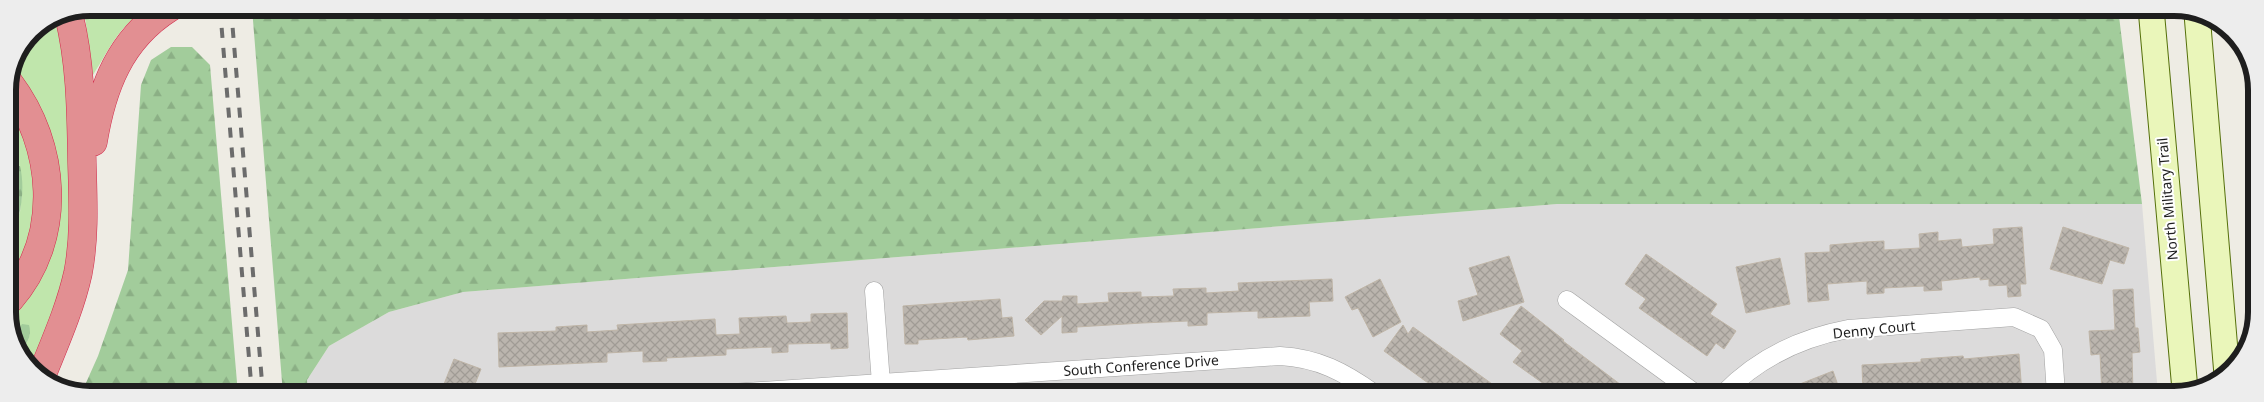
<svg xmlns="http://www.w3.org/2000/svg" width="2264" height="402" viewBox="0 0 2264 402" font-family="'Noto Sans',sans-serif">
<defs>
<pattern id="forest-firs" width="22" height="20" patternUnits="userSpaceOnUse" patternTransform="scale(1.25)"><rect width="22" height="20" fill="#a2cc9b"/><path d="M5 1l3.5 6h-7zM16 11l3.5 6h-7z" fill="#8baf85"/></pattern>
<pattern id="building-cross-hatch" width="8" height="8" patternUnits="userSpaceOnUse" patternTransform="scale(1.25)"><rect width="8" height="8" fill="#bbb5ae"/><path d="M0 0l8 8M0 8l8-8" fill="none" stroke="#a09b95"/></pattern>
</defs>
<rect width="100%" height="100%" fill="#eeece4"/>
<path fill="#dcdbdb" d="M1557 204H2142L2158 394H308L307 380 329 346 389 312 463 292Z"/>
<path fill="#c0e6ac" d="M90 8H147C117 28 111 47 93 75L84 10Z
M56 22 65 50 72 254 33 370 21 350C28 343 32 335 28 325L13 338 10 333V309L53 228 15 72 12 69 14 58 32 32Z
M8 93 38 172 33 232 10 283 9 244 20 212 22 193V184L11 166 8 167Z"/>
<path fill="url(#forest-firs)" d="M252 8H2118L2142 204H1557L463 292 389 312 329 346 307 380 308 394H283Z
M171 47H192L210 65 238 394H81L98 356 128 270 141 85 151 60Z
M20 166C26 191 20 221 9 244L8 167Z
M22 324 29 325C32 335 28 343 21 350L13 338Z"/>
<path fill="url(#building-cross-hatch)" stroke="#bfb5a7" d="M2022 227 2026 284H2020L2021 296 2008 297 2007 285 1989 286V279L1980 280V277L1941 281 1942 290 1924 291V286L1884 288V293L1867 294V281L1827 284 1829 300 1808 302 1805 253 1830 252V245L1865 242 1884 241V250L1920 248 1919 234 1938 232V241L1961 239 1962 247 1994 244 1993 229Z
M2063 227 2129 248 2124 264 2110 260 2102 284 2050 269Z
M1646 254 1717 304 1710 314 1736 331 1724 349 1716 343 1707 356 1639 308 1646 299 1625 284Z
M1509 256 1524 302 1463 321 1458 301 1478 295 1469 268Z
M1780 258 1790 304 1746 313 1736 267Z
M1332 279 1333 301 1309 302 1310 316 1258 318V311L1207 313V325L1188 326V321L1142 323 1077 327V332L1062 333V316L1041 335 1025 320 1044 301H1062L1063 296H1077V304L1109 302 1108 293 1141 292V297L1174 296 1173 289 1206 288V293L1239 291 1238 283Z
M1380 279 1401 322 1373 337 1358 308 1352 310 1345 297Z
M2133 289 2135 328H2138L2140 352 2132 353 2133 394H2102L2100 354 2091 355 2089 331 2115 330 2113 290Z
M1000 299 1002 318 1012 317 1014 336 968 340 967 337 918 340V344H905L903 306Z
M1521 306 1564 340 1563 341 1633 394H1558L1513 362 1522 351 1500 334Z
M847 313 848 348 831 349V343L788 344V352L772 353V347L726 349V355L666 358 667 361 643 362V351L607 353V362L499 367 498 333 556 331V327L587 325V332L618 330 617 325 715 319 716 335 740 334 739 318 786 316 787 323 811 322V314Z
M1403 325 1408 334 1413 327 1506 394H1430L1435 388 1384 351Z
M2019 354 2022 394H1863L1862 365 1921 362V359L1963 356 1964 359Z
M454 359 481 369 471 394H440Z
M1833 371 1841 394H1778L1777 393Z"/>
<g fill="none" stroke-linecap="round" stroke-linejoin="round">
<defs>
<path id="street" d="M874 291 881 383
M1567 300 1696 394
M717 394 1280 356C1318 358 1344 372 1375 394
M1723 394C1757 359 1800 338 1848 329L2014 317 2041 329 2053 350 2056 394"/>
<path id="secondary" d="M2151 8 2185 390
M2197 14 2227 375"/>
<path id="highway" d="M9 83C56 145 64 237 10 299
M93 142C102 87 120 39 169 8
M41 377C55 342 70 309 78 273 85 237 83 199 82 163 81 114 81 65 69 16"/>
</defs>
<use href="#street" stroke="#a2a2a2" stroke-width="19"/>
<use href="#secondary" stroke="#55700a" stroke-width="27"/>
<use href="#highway" stroke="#d12c4c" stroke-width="29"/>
<use href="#street" stroke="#fff" stroke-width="18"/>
<use href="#secondary" stroke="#eaf6ba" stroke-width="25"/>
<use href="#highway" stroke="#e28f92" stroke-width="28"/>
<path stroke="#6c6c6c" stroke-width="4" stroke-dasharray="10 10" stroke-linecap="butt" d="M220 8 252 394
M231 8 263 394"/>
</g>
<g text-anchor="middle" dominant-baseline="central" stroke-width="4" stroke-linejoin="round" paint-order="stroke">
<g font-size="14" fill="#1e1e1e" stroke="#fff">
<text transform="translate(2167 199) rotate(-95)">North Military Trail</text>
<text transform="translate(1874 329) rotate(-6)">Denny Court</text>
<text transform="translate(1141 365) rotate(-4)">South Conference Drive</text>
</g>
</g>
<path d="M0 0H2264V402H0ZM90 16H2174A74 74 0 0 1 2248 90V312A74 74 0 0 1 2174 386H90A74 74 0 0 1 16 312V90A74 74 0 0 1 90 16Z" fill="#ededed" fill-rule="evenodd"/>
<path fill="none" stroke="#1e1e1e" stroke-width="6" d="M90 16H2174A74 74 0 0 1 2248 90V312A74 74 0 0 1 2174 386H90A74 74 0 0 1 16 312V90A74 74 0 0 1 90 16Z"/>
</svg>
